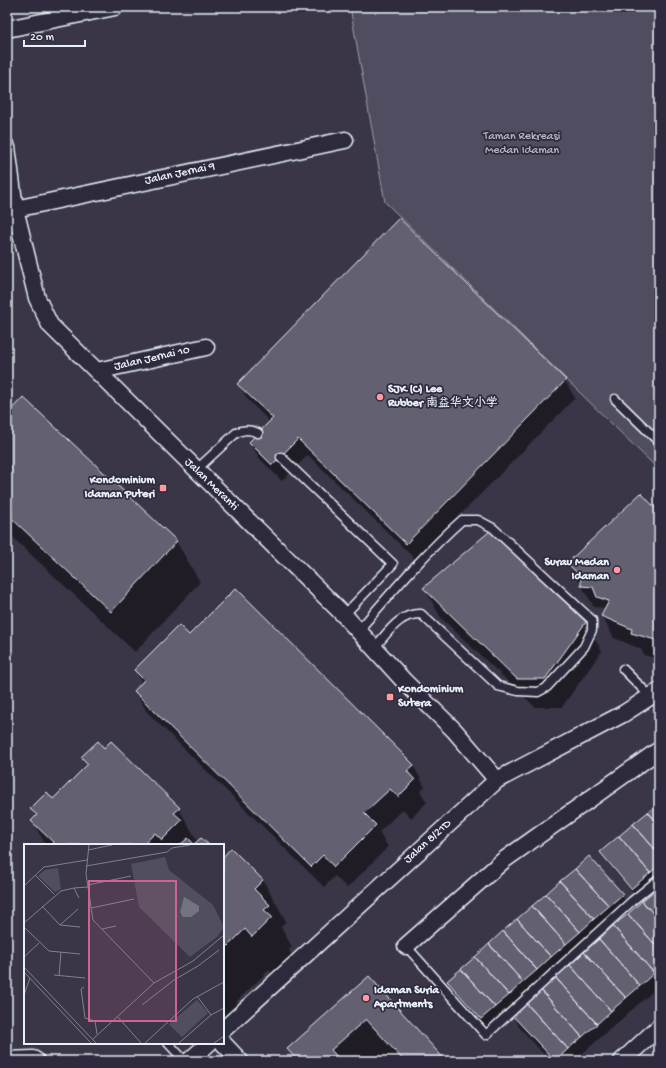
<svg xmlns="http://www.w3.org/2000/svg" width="666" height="1068" viewBox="0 0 666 1068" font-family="'Gochi Hand','LXGW WenKai TC',sans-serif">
<rect width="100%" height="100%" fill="#3a3648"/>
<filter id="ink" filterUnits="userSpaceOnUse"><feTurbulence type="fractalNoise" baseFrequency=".025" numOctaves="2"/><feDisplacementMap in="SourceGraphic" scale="8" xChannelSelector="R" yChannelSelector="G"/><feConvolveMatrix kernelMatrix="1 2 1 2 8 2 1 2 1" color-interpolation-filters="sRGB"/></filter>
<g filter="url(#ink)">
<path fill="#504e5f" stroke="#9ca0ac" d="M350 7H659V470L385 202Z"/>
<path fill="#0007" d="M399 220 565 381 575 398 416 560 308 455 282 481 260 459 250 443 270 422 248 400 238 384Z
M7 415 176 541 200 582 135 652 7 532Z
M659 514V659L644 655 641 649 614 638 602 616 606 608 594 607 568 563Z
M425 589 585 622 602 651 562 707H535L441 618Z
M189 637 413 765 425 787 420 791 427 802 411 818 403 809 379 832 388 847 347 888 335 876 324 887 147 712 135 691 142 683 135 670Z
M111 742 179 809 198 842 207 845H46L32 821 36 817 32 809 53 800 88 766 83 757 104 749Z
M659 804V882L638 899 608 863 601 852Z
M231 850 263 880 286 921 281 927 292 947 289 950 294 959 276 977 269 970 237 1001 242 1010 223 1025V858Z
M659 888V986L574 1061H550L519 1027 513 1015Z
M622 895 628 906 488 1030 455 993 448 982Z
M369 977 445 1061H392L390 1058 386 1061H295L288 1049Z"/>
<path fill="#636171" stroke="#e8f1f8" d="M399 218 566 380 406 544 298 439 272 465 249 442 273 418 237 384Z
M23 397 177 541 111 612 7 514V414Z
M641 493 659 512V641L631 633 632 629 601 616 609 601 597 597 593 587 581 586V577L567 563Z
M490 531 586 622 545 679H517L423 588Z
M236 588 414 765 407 771 415 780 398 797 390 789 364 813 376 825 334 867 323 855 311 867 134 691 144 680 134 670 179 625 189 635Z
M98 741 104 748 111 741 180 808 174 813 182 820 162 840 155 833 143 845H56L31 821 37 815 30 809 47 792 53 799 88 764 81 757Z
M659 803V825L648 812Z
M648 812 659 825V854L633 824Z
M633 824 659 854V865L650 873 619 836Z
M619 836 650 873 631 889 600 852Z
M188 838 194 844 201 838 209 845H180Z
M231 848 263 880 254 889 270 905 264 910 272 917 252 937 245 929 223 951V857Z
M589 856 623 894 609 906 575 869Z
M575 869 609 906 594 919 560 881Z
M560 881 594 919 580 932 546 894Z
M656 889 659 891V920L642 901Z
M546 894 580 932 566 944 532 906Z
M642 901 659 920V949L628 914Z
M532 906 566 944 551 957 517 919Z
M628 914 659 949V969L654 973 613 926Z
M517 919 551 957 537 970 503 931Z
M613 926 654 973 640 986 599 939Z
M503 931 537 970 523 982 489 944Z
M599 939 640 986 626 998 584 952Z
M489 944 523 982 509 995 475 957Z
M584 952 626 998 611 1011 570 965Z
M475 957 509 995 495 1007 461 969Z
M570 965 611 1011 597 1024 555 977Z
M461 969 495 1007 481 1019 447 981Z
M369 976 446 1061H404L366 1019 331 1050 341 1061H298L287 1049Z
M555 977 597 1024 582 1037 541 990Z
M541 990 582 1037 568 1049 526 1003Z
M526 1003 568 1049 555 1061 512 1015Z"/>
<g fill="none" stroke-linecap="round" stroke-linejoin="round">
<defs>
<path id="service" d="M615 399 659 442
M281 457 393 564 344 615
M196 470 236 433C244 429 250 429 258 433
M359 630C392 592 425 553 462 520H478L493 528 592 620V630L584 647 547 687 538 692 518 691 498 686 421 614C399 613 388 633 374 648
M623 669 650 696
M406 946 486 1035 632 901 659 879
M168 1043 185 1061"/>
<path id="minor" d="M7 29 115 7
M7 147 15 209 37 298 50 325 344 615 403 680 454 730 497 780
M15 209 345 140
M97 371 206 347
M406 946 504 860 659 750
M223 1030 497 780 623 714 659 691
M223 1043 240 1061
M7 1060 33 1059 36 1061
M189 1061 209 1043
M622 1061 659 1027"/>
</defs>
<use href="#service" stroke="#e8f1f8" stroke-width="11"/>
<use href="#minor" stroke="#e8f1f8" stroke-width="19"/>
<use href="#service" stroke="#2f2a3d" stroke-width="8"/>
<use href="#minor" stroke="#2f2a3d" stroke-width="16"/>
</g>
</g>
<g fill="#ff9aa2" stroke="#2f2a3d" stroke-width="1.5">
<circle cx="380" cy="397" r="4"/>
<rect x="159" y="484" width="8" height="8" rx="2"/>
<circle cx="617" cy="570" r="4"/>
<rect x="386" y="693" width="8" height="8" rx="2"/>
<circle cx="366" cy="998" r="4"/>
</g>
<g text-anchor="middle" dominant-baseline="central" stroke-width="3.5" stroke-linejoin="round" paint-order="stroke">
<g font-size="12" fill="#b3b8c2" stroke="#2f2a3d">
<text x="522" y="137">Taman Rekreasi<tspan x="522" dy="14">Medan Idaman</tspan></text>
</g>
<g font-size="12" fill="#e8f1f8" stroke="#2f2a3d">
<text transform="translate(180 174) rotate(-12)">Jalan Jernai 9</text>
<text transform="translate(152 359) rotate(-13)">Jalan Jernai 10</text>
<text transform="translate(211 485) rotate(44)">Jalan Meranti</text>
<text transform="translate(428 842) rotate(-42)">Jalan 8/21D</text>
</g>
<g font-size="12" font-weight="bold" fill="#e8f1f8" stroke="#2f2a3d" text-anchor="start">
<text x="388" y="390">SJK (C) Lee<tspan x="388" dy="14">Rubber 南益华文小学</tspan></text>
<text x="155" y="481" text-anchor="end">Kondominium<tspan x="155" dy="14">Idaman Puteri</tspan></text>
<text x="609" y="563" text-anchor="end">Surau Medan<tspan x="609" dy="14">Idaman</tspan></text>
<text x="398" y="690">Kondominium<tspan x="398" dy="14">Sutera</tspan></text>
<text x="374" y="991">Idaman Suria<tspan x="374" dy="14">Apartments</tspan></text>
</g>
</g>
<g transform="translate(24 844)">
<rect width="200" height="200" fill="#3a3648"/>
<path d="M141 13 145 26 189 61 200 83 193 93 166 113 115 63 107 20ZM34 24 37 45 31 48 14 32 21 26ZM173 156 184 169 158 193 145 180Z" fill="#504e5f"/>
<path d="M160 53 175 62V67L167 73H159L156 68Z" fill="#737482"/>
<path fill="none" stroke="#80818e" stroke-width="1" d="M65 1 62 30 69 76 130 139M64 6 88 1M62 22 143 8 148 4 166 1M11 31 30 50M64 41 107 32M0 42 20 23 63 16M50 44 64 43M18 62 36 81 56 83M67 64 110 55M0 79 37 47 50 44 55 54M36 81 54 65M0 83 25 107 56 110M78 85 92 82M0 113 15 99M0 123 72 199M0 128 67 199M30 131 61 134M35 132 37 108M60 143 57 145 61 174 71 177 73 190M0 151 6 134M173 152 187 171M118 161 150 136 174 122 195 106M93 172 117 199M69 195 130 139 169 117 200 91M121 199 169 155 200 138M155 199 187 171 200 164M190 199 200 192"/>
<path fill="#cf6492" fill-opacity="0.15" stroke="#cf6492" stroke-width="2" d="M65 37H152V177H65Z"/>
<rect width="200" height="200" fill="none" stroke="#e8f1f8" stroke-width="2"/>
</g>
<rect width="666" height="1068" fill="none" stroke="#2f2a3d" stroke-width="24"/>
<rect x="12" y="12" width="642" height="1044" fill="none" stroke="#e8f1f8" stroke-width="1.5" filter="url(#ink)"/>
<path d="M24 40v6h61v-6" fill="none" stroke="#e8f1f8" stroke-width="2"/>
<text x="30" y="40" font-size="12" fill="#e8f1f8" stroke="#2f2a3d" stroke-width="3" paint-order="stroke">20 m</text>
</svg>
